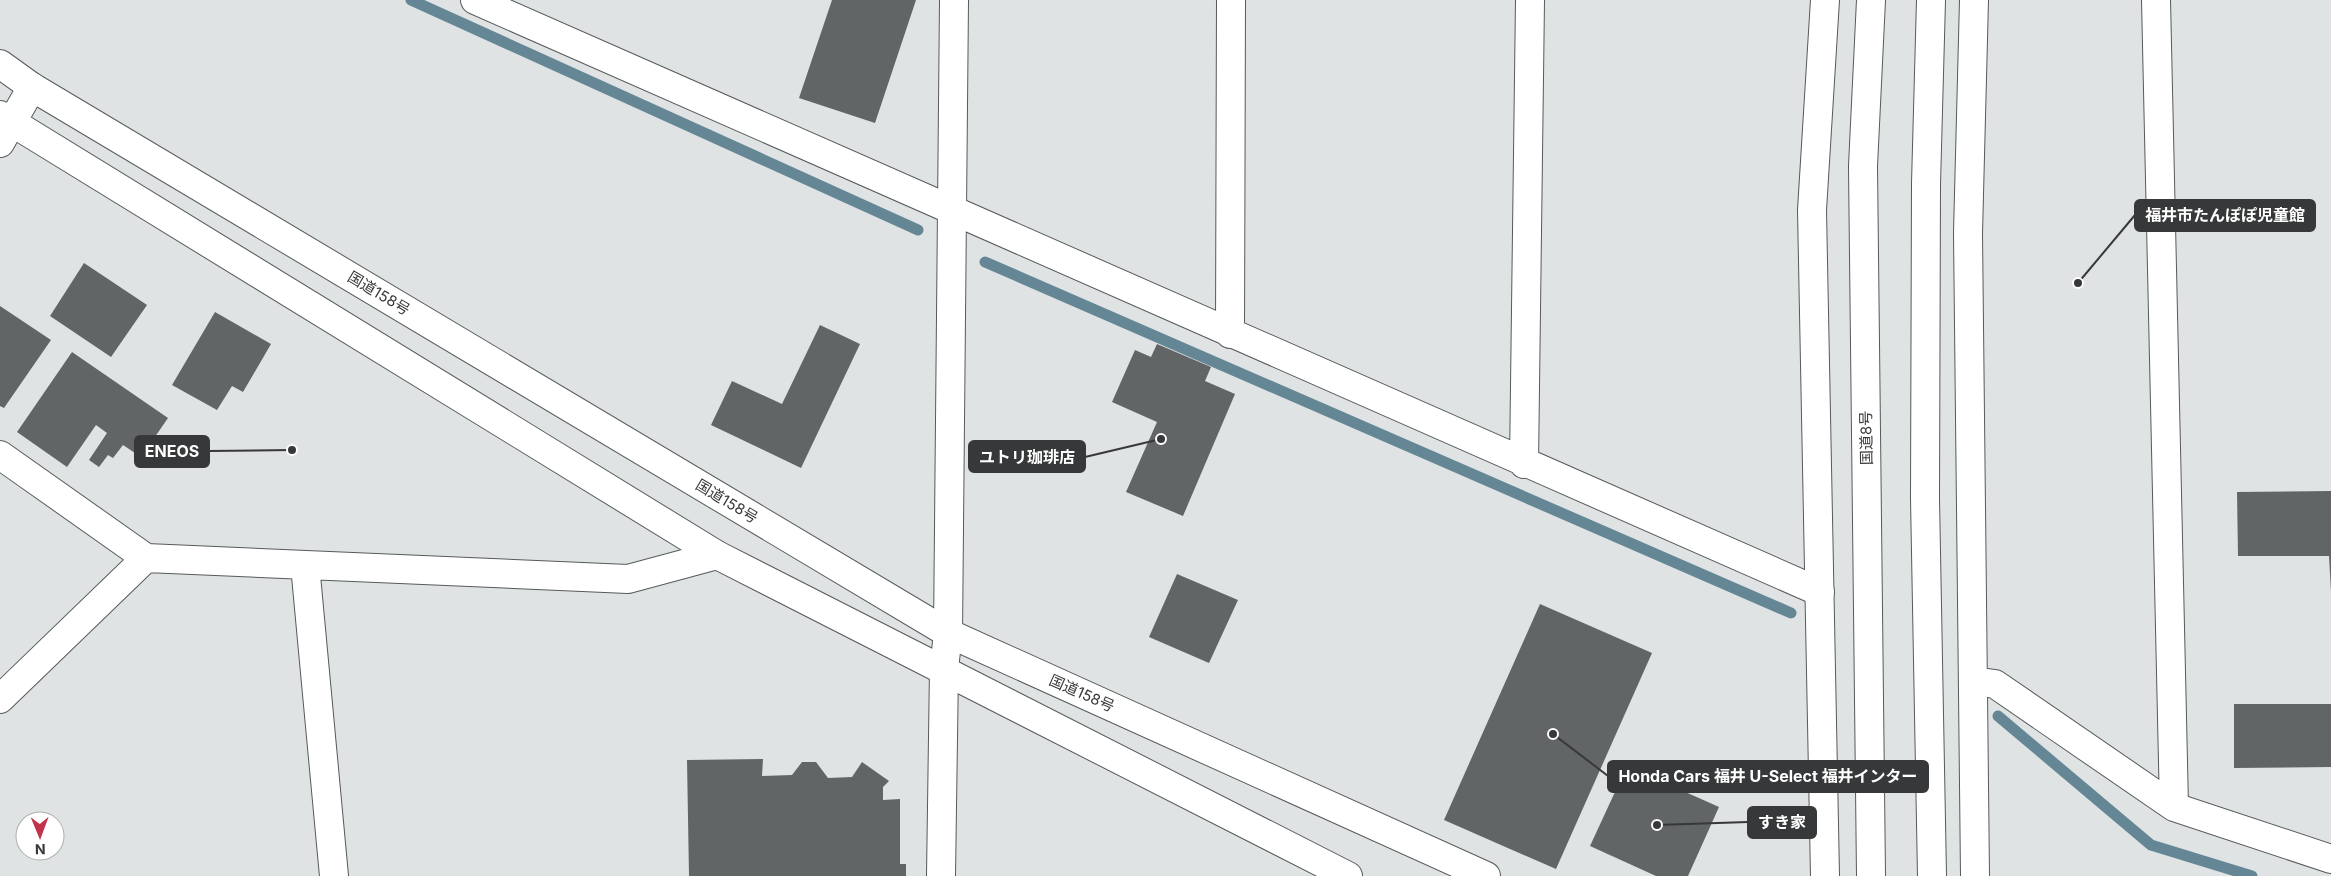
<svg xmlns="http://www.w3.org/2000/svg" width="2331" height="876" viewBox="0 0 2331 876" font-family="Inter,'Noto Sans JP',sans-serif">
<rect width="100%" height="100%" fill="#dfe3e4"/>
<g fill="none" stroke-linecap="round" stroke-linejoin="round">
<path stroke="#658795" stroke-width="11" d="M411 0 918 230
M985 262 1791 613
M1998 716 2151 845 2252 876"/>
</g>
<path fill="#616566" d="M832 0H916L875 123 799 98Z
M84 263 147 305 111 357 50 316Z
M0 306 51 340 4 408 0 406Z
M215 312 271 344 243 392 232 386 217 410 172 385Z
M820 325 860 344 801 468 711 425 732 381 782 404Z
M1157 344 1211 367 1205 381 1235 394 1183 516 1126 492 1157 422 1112 402 1135 350 1151 357Z
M72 352 168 418 141 457 123 445 113 458 108 455 99 467 89 460 107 433 96 425 67 467 17 432Z
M2331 491V592L2329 556H2238L2237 492Z
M1177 574 1238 600 1209 663 1149 637Z
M1540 604 1652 653 1556 869 1444 820Z
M2234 704H2331V767L2234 768Z
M763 759 762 776 792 775 802 762H816L828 778 852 777 862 762 889 781 883 787V800L900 799V864H906V876H689L687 760Z
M1627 766 1719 807 1688 876H1656L1590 846Z"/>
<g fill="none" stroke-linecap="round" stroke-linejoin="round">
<defs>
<path id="minor" d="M475 0 1820 592
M2156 0 2174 807
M0 143 32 87
M1230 334 1231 0
M0 455 146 558 628 579 717 555
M1524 464 1530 0
M305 565 334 876
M1973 681 1995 684 2174 807 2331 859
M0 699 146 558
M941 876 944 669 948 633 954 0"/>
<path id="highway" d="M1931 0 1926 184 1925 498 1932 876
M1974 0 1968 233 1975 876
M0 64 32 87 948 633 1486 876
M0 115 717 555 1348 876
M1825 876 1812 210 1825 0
M1871 876 1863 166 1871 0"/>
</defs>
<use href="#minor" stroke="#575a5c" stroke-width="30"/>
<use href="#highway" stroke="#575a5c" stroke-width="30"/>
<use href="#minor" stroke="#fff" stroke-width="28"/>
<use href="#highway" stroke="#fff" stroke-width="28"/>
</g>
<g text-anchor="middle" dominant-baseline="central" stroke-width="5" stroke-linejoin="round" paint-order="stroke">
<g font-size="15" fill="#363839" stroke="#fff">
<text transform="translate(379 293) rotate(31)">国道158号</text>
<text transform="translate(1866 438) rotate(-91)">国道8号</text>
<text transform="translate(727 501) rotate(31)">国道158号</text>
<text transform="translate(1082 693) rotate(24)">国道158号</text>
</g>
</g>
<path fill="none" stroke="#363839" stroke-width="2" d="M2078 283L2135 215M292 450L209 451M1161 439L1085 457M1553 734L1608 776M1657 825L1748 822"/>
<g fill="#363839" stroke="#fff" stroke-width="2">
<circle cx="2078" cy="283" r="5"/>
<circle cx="292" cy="450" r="5"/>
<circle cx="1161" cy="439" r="5"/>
<circle cx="1553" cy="734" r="5"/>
<circle cx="1657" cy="825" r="5"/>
</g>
<g fill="#363839" stroke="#363839" stroke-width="2">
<rect x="2135" y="200" width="180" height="31" rx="5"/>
<rect x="135" y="436" width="74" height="31" rx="5"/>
<rect x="969" y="441" width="116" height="31" rx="5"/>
<rect x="1608" y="761" width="320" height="31" rx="5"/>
<rect x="1748" y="807" width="68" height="31" rx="5"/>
</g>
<g font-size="16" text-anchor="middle" font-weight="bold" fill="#fff">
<text x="2225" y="221">福井市たんぽぽ児童館</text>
<text x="172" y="457">ENEOS</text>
<text x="1027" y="463">ユトリ珈琲店</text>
<text x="1768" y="782">Honda Cars 福井 U-Select 福井インター</text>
<text x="1782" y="828">すき家</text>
</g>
<g transform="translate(40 836) rotate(179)"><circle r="24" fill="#ffffff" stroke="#afafb0"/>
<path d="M0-4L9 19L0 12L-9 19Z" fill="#c2324c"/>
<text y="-8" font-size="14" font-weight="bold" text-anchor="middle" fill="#363839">N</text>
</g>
</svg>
